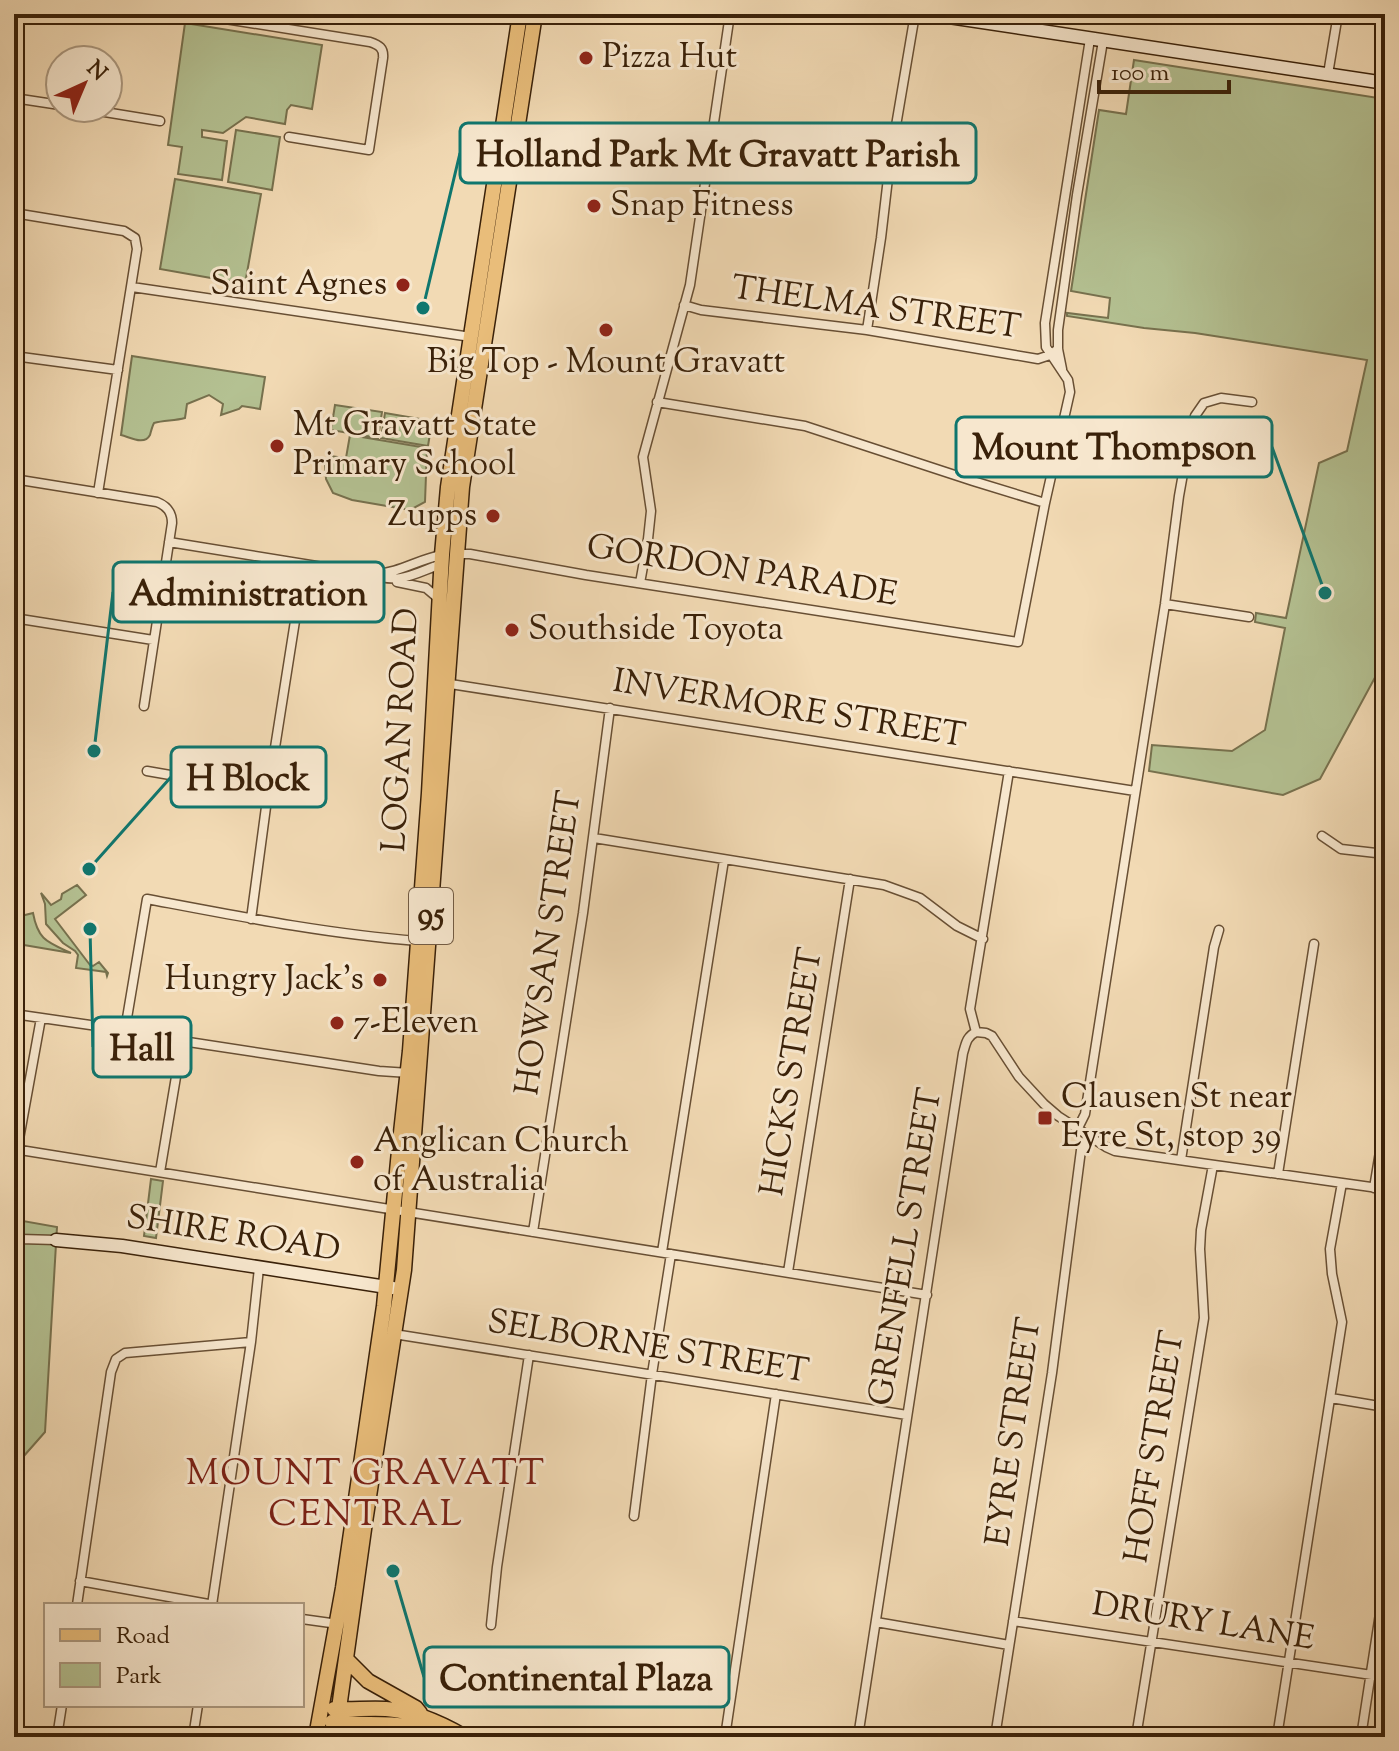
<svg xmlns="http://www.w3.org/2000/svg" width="1399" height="1751" viewBox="0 0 1399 1751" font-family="'Sorts Mill Goudy',serif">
<rect width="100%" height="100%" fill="#f2dab4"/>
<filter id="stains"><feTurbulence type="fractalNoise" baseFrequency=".0025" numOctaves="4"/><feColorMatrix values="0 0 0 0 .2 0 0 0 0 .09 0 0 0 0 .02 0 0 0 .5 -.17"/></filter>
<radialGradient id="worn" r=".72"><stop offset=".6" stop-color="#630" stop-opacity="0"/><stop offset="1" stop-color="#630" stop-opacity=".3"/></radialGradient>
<path fill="#b4c192" stroke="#77714e" stroke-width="2" d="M185 23 322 45 312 109 291 105 287 110 285 124 246 117 223 133 202 130V137L227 141 222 180 178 174 182 147 168 145Z
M1134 60 1385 99V659L1320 779 1283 795 1149 771 1152 745 1232 751 1265 730 1285 628 1255 622 1256 613 1286 618 1319 463 1347 451 1367 360 1195 333 1144 328 1067 316V313L1108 318 1110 298 1071 291 1099 110 1126 114Z
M236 130 280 137 272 190 228 182Z
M175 179 261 194 245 284 160 269Z
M132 356 265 377 260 409 242 406 239 409 221 415 223 404 209 395 187 404 185 418C174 421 164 420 154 423 152 427 151 431 150 435 144 446 130 437 121 435Z
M335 405 382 412 378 438 331 430Z
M385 413 432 421 428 446 381 438Z
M350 435 427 448 425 502 410 510 352 500 333 493 326 479 325 462 330 456 346 458Z
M14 883 21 916 33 913C38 940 47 942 71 953L18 944 14 942Z
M77 885 86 895 55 919 90 965 93 966 99 962 108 973 107 976 106 972 76 968 78 955 75 951 63 943 46 924 45 904 41 893 51 905 61 899 62 894Z
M14 1155 22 1156 17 1220 57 1227 45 1432 23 1457 19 1556 14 1557Z
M151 1179 163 1181 156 1238 144 1236Z"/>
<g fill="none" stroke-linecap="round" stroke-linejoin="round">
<defs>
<path id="street" d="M194 14 370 42C379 45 384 48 383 58L369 150 289 137
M1013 27 1015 14
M1328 74 1338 14
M14 98 60 105
M80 108 160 121
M14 213 124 231 135 238 137 249 98 493
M132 287 471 337
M684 305 701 310 867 330 1038 359 1050 355 1058 349
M867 330 881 238 890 161 915 14
M14 356 118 370
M1062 369 1058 349V330L1077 195 1103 41
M657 402 805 426 973 481 1045 503
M14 479 157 502C167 506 172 512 172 523L144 706
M169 542 366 574C402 584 409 576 441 564
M457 554H470L586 575 1018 642 1045 503 1070 392 1068 380 1046 347 1045 323 1090 39
M375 574C399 573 419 559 442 555
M397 582 426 588 439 599
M640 583 648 539 651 511 643 457 690 285 730 14
M1165 604 1249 617
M14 618 153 640
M444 683 1135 791
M147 771 268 792
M1322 836 1341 849 1385 854
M594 838 884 885 920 898 957 926 983 939
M251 919 268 792 304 564
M14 1014 125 1030 182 1041 320 1062 379 1071 409 1073
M125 1030 147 899C237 916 327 934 418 941
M976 1032 986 1033 992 1036 1019 1077 1044 1104 1058 1116 1106 1147 1115 1151 1385 1189
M976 1032 970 1009 1009 771
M1078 1128 1085 1114 1165 604 1179 496 1191 429 1195 416 1204 403 1221 398 1252 402
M14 1149 927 1295
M17 1150 41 1018
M1181 1160 1214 947 1219 930
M160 1172 182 1041
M1278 1174 1314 944
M1374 1188 1385 1122
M533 1232 583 913 610 708
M14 1243 20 1239 56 1240
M662 1252 724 860
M788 1272 850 879
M394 1334 907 1415
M1331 1398 1385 1407
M634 1516 652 1374 671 1254
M80 1581 214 1605
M77 1605 111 1372 116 1359 125 1353 251 1342
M212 1605 251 1342 259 1268
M302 1619 338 1624
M1013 1621 1385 1677
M876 1622 1009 1645
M491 1625 497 1567 529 1355
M57 1737 62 1705
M193 1737 198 1705
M725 1737 776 1394
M858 1737 963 1053C966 1044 966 1037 976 1032
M995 1737 1052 1373 1081 1150 1090 1136
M1136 1737 1204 1318 1200 1249 1201 1230 1213 1165
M1277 1737 1342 1322 1332 1274 1330 1249 1342 1183
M1361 1737 1385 1581"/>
<path id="secondary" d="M929 14 1385 83
M56 1240 122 1246 393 1288"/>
<path id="primary" d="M346 1659 368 1681 416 1708 420 1713
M334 1709C351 1710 369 1708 386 1709 415 1711 441 1723 465 1737
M332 1722C370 1727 407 1718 443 1737
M316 1737 343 1588 384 1306 399 1151 410 1051 429 793 442 555 448 487 520 14
M335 1737 365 1522 404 1270 462 487 535 14
M350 1737 370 1724"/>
</defs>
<use href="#street" stroke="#684f34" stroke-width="11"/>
<use href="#secondary" stroke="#3a2109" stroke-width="15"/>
<use href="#primary" stroke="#3a2109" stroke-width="17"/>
<use href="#street" stroke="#f7e7ce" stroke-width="8"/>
<use href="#secondary" stroke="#f7e7ce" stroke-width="12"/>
<use href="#primary" stroke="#e9bd7a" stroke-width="14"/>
</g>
<g fill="#8f2418" stroke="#f7e7ce" stroke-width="3">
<circle cx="586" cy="58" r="8"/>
<circle cx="594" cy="206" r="8"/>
<circle cx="403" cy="285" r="8"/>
<circle cx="606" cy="330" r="8"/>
<circle cx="277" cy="446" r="8"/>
<circle cx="493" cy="516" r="8"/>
<circle cx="512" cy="630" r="8"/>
<circle cx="380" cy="980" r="8"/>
<circle cx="337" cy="1023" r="8"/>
<rect x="1037" y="1110" width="16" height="16" rx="4"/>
<circle cx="357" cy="1162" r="8"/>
</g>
<g text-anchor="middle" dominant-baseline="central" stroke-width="6" stroke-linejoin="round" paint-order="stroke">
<rect fill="#f7e7ce" stroke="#735c44" stroke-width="2" x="409" y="888" width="44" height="56" rx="6"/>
<g font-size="32" font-weight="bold" fill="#3a2109">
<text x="431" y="916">95</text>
</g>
<g font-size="34" fill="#3a2109" stroke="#f7e7ce" text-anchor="start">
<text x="602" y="58">Pizza Hut</text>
<text x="610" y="206">Snap Fitness</text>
<text x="387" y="285" text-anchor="end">Saint Agnes</text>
<text x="606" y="363" text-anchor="middle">Big Top - Mount Gravatt</text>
<text x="293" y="426">Mt Gravatt State<tspan x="293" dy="39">Primary School</tspan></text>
<text x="477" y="516" text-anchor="end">Zupps</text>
<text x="528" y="630">Southside Toyota</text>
<text x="364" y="980" text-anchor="end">Hungry Jack's</text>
<text x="353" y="1023">7-Eleven</text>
<text x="1061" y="1098">Clausen St near<tspan x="1061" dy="39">Eyre St, stop 39</tspan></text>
<text x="373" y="1142">Anglican Church<tspan x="373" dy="39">of Australia</tspan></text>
</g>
<g font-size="34" fill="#3a2109" stroke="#f7e7ce">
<text transform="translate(876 309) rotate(8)">THELMA STREET</text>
<text transform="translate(742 572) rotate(9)">GORDON PARADE</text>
<text transform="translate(789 710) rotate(9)">INVERMORE STREET</text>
<text transform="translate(402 730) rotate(-87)">LOGAN ROAD</text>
<text transform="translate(550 943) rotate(-82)">HOWSAN STREET</text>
<text transform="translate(793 1072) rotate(-81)">HICKS STREET</text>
<text transform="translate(233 1235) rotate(9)">SHIRE ROAD</text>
<text transform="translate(907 1247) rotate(-81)">GRENFELL STREET</text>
<text transform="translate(648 1348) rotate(9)">SELBORNE STREET</text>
<text transform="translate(1015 1432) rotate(-82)">EYRE STREET</text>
<text transform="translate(1156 1447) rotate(-81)">HOFF STREET</text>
<text transform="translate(1203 1623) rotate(9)">DRURY LANE</text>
</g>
<g font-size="36" letter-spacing="2" fill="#7a1f14" stroke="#f7e7ce">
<text x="366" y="1475">MOUNT GRAVATT<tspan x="366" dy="41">CENTRAL</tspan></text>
</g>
</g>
<path fill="none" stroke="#0f766e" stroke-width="3" d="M423 308L460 153M1325 593L1272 447M94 751L113 592M89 869L171 777M90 929L93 1047M393 1571L424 1677"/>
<g fill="#0f766e" stroke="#f7e7ce" stroke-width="3">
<circle cx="423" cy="308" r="8"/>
<circle cx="1325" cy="593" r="8"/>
<circle cx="94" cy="751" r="8"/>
<circle cx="89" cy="869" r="8"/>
<circle cx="90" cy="929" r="8"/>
<circle cx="393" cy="1571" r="8"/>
</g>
<g fill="#f7e7ce" stroke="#0f766e" stroke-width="3">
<rect x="460" y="123" width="516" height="60" rx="8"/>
<rect x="956" y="417" width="316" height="60" rx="8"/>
<rect x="113" y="562" width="271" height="60" rx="8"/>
<rect x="171" y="747" width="155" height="60" rx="8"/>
<rect x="93" y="1017" width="98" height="60" rx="8"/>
<rect x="424" y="1647" width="305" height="60" rx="8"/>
</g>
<g font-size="36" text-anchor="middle" font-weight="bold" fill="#3a2109">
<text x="718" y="166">Holland Park Mt Gravatt Parish</text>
<text x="1114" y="459">Mount Thompson</text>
<text x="248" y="605">Administration</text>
<text x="248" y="790">H Block</text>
<text x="142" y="1060">Hall</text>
<text x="576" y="1690">Continental Plaza</text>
</g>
<rect width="1399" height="1751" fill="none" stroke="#f2dab4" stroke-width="48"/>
<rect x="16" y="16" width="1367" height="1719" fill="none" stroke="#3a2109" stroke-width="4"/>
<rect x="24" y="24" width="1351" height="1703" fill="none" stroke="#3a2109" stroke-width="2"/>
<rect x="44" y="1603" width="260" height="104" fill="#f7e7ce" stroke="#ab987f" stroke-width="2"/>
<rect x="60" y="1629" width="40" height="12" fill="#e9bd7a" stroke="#ab987f" stroke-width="2"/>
<text x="116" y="1643" font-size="24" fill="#3a2109">Road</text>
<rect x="60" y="1663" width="40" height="24" fill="#b4c192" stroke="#ab987f" stroke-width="2"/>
<text x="116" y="1683" font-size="24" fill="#3a2109">Park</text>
<g transform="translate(84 84) rotate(44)"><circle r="38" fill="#f7e7ce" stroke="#ab987f" stroke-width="2"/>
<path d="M0-6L14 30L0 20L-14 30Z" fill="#8f2418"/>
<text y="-12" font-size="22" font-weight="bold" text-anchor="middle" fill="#3a2109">N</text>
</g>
<path d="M1099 80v12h130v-12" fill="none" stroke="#3a2109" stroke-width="4"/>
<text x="1111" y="80" font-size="24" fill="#3a2109" stroke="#f7e7ce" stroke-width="6" paint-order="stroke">100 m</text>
<rect width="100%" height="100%" filter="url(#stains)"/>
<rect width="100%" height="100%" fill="url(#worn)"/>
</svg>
